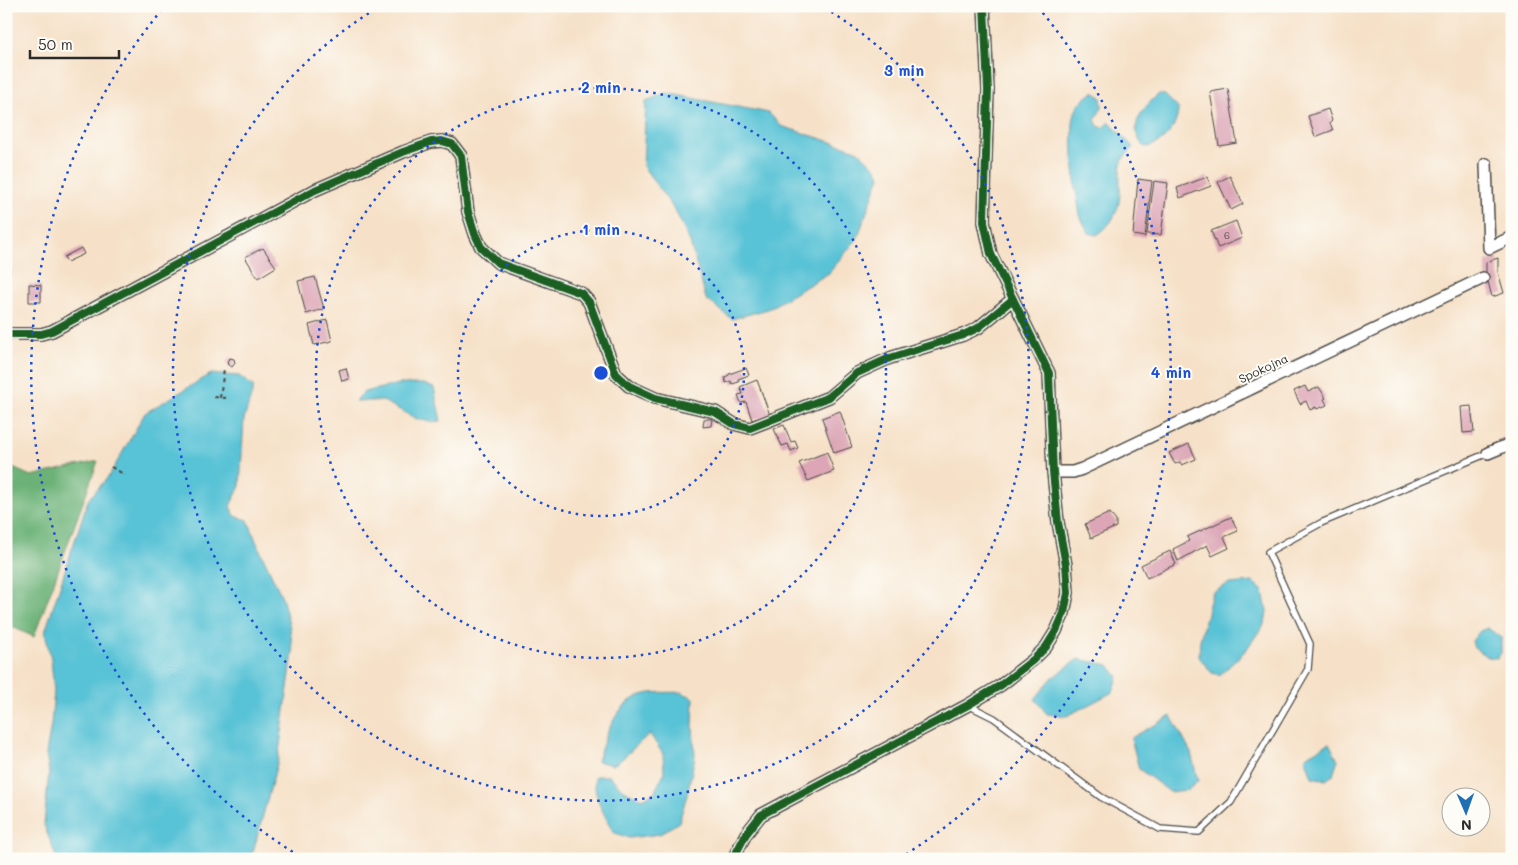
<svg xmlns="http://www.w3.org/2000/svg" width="1518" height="865" viewBox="0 0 1518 865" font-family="Mali,sans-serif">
<rect width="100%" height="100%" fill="#fdfcf7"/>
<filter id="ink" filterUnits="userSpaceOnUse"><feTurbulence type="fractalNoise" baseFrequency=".02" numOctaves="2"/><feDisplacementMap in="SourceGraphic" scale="10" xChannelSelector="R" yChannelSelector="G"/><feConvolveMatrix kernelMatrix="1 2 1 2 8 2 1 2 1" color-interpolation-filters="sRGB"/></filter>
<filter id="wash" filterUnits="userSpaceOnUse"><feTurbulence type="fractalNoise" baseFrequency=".0096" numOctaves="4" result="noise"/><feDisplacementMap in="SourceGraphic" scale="20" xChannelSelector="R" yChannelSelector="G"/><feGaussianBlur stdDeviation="1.12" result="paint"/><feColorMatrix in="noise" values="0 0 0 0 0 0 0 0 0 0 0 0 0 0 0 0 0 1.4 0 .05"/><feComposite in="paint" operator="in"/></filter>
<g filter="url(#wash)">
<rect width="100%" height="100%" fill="#f6e1c8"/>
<path fill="#6cb278" stroke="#4c6e52" d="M98 461 34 637 6 624V465L31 476Z"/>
<path fill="#59c2d6" stroke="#427680" d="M1094 92 1101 97 1102 107 1095 120 1098 126 1104 128 1109 122 1133 147C1130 153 1125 155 1123 159 1119 168 1120 178 1120 187 1121 208 1113 224 1097 235L1089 233C1086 227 1082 221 1080 215 1076 195 1067 124 1077 108 1081 101 1087 96 1094 92Z
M666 93 769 113 781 126 857 150 876 168 880 176 857 239 829 273 768 309 732 319 706 299 690 242 676 212 643 166 646 101Z
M1159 94 1165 95 1178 108C1179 125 1163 146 1145 147 1125 129 1143 107 1159 94Z
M211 374 239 376 254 387 244 419 240 486 230 506 235 516 248 520 258 546 282 597 290 628 293 652 278 760 253 852 244 859H57L44 825 49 771 46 754 51 725 54 691 51 659 45 632 88 500 109 476 145 413Z
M399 384H424L434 388 441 421 432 422 417 419 383 401H355L364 392Z
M1253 582 1263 591 1267 611 1265 623 1246 650 1220 675 1212 673 1199 657 1200 640 1212 593 1228 584Z
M1487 628 1501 637V653L1497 658 1488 657 1474 648 1472 641 1480 631Z
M1078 659 1109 665 1118 677 1113 692 1067 716 1047 714 1035 699 1052 678Z
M681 692 694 698 693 726 695 756 687 795 679 822 660 834 629 838 613 832C605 815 592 795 595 776H610L622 789 642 799 654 793 664 773 663 754 650 734C636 744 627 757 613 765L597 761C605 738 615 703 642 695 652 691 670 693 681 692Z
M1171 716 1191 753 1198 781 1188 790 1170 792 1139 769 1131 738Z
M1329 743 1338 760 1333 775 1326 780 1312 777 1305 757Z"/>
<g id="blocks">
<path fill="#dca6b6" d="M1228 89 1237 143 1219 146 1210 92Z
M1328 109 1332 121 1330 123 1333 130 1315 137 1308 116Z
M1230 176 1243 204 1231 210 1218 182Z
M1207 177 1211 186 1180 198 1177 188Z
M1138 179 1152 181 1145 237 1133 235Z
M1154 181 1168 183 1161 235 1147 234Z
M1236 221 1242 238 1218 248 1211 231Z
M81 248 84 254 67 262 64 257Z
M263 248 276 267 258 278 245 257Z
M1498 258V272L1504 293 1492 297 1486 274V262Z
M6 262H10V273L6 272Z
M315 277 324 309 306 314 298 281Z
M29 284 41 285V302H29Z
M327 320 332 341 314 345 309 325Z
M230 358 234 359 235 363 232 367 228 365 227 361Z
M346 368 349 379 342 381 339 370Z
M746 368 749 375 738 379 739 382 732 384 731 381 726 383 725 377 729 375V374Z
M757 380 770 415 752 420 746 402 741 403 738 395 743 394 740 387Z
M1305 386 1308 392 1319 387 1326 398 1324 399 1327 405 1317 409 1316 407 1310 410 1306 401 1300 404 1294 391Z
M1471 406 1474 432 1463 433 1461 407Z
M840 411 852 447 834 453 822 418Z
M704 419H712L711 426 703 427Z
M784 425 791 442 795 441 798 448 791 451 788 444 782 446 774 429Z
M1189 444 1196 459 1182 465 1180 462 1175 464 1169 453Z
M827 452 834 471 808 481 799 463Z
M1110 513 1116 521V527L1091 538 1085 524Z
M1231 517 1238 531 1224 537 1229 548 1212 556 1207 545 1178 561 1173 549 1189 541 1187 537Z
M1170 551 1176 564 1147 578 1141 565Z"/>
</g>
</g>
<g filter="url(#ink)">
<use href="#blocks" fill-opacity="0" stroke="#494643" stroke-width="1"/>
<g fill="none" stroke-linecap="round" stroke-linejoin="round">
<defs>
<path id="lane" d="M968 705 994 718 1101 797 1160 829 1199 832 1231 802 1308 669 1310 644 1268 552 1321 523 1488 453"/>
<path id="street" d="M1486 164 1489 248 1512 237
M6 334H41L52 331 315 190 403 152 431 142 442 141 452 144 461 156 468 212 475 234 481 247 498 263 581 293 589 302 616 374 629 386 655 398 715 412 734 424 750 428 829 397 857 373 890 358 963 335 978 328 1013 299
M1488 453 1512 443
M1053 472H1073L1082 469 1483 278
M733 859 746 834 761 815 968 705 1001 685 1033 660 1046 647 1056 631 1064 613 1068 593 1066 565 1058 522 1053 472 1049 373 991 254 984 222 988 90 984 6"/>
</defs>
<use href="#lane" stroke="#494643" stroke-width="8"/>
<use href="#street" stroke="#494643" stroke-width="14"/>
<path stroke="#494643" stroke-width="2" stroke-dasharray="4 4" stroke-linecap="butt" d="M214 397 226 398
M220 398 224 369
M111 467 125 475"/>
<use href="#lane" stroke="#fff" stroke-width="5.5"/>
<use href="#street" stroke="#fff" stroke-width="11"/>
<defs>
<path id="cycleway" d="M6 334H41L52 331 315 190 403 152 431 142 442 141 452 144 461 156 468 212 475 234 481 247 498 263 581 293 589 302 616 374 629 386 655 398 715 412 734 424 750 428 829 397 857 373 890 358 963 335 978 328 1013 299
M733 859 746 834 761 815 968 705 1001 685 1033 660 1046 647 1056 631 1064 613 1068 593 1066 565 1058 522 1053 472 1049 373 991 254 984 222 988 90 984 6"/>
</defs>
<use href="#cycleway" stroke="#fdfcf7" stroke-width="11"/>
<use href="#cycleway" stroke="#1b5e20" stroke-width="8"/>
</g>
</g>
<g fill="none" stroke="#1d4ed8" stroke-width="2.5" stroke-dasharray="2.5 5">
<circle cx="601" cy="373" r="143"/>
<circle cx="601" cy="373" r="285"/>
<path d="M825 8A428 428 0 1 1 377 8"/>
<path d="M299 856A570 570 0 0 1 164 7M1038 7A570 570 0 0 1 903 856"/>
</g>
<g text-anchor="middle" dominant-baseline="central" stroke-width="4" stroke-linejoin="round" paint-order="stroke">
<g font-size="10" fill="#574a4e">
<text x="1227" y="235">6</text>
</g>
<g font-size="12" fill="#2b2b2b" stroke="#fdfcf7">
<text transform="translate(1263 368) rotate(-25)">Spokojna</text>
</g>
</g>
<circle cx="601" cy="373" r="8" fill="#1d4ed8" stroke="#fdfcf7" stroke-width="2.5"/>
<g font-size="15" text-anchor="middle" font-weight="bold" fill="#1d4ed8" stroke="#fdfcf7" stroke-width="4" stroke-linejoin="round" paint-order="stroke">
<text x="904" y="76">3 min</text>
<text x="601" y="93">2 min</text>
<text x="601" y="235">1 min</text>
<text x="1171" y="378">4 min</text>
</g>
<rect width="1518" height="865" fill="none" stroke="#fdfcf7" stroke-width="25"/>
<g transform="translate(1466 812) rotate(178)"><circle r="24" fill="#fdfcf7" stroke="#a9a8a5"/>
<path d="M0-4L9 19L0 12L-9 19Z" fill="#1f6fb2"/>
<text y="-8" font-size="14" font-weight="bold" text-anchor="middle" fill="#2b2b2b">N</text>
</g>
<path d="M30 50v8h89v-8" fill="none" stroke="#2b2b2b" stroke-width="2.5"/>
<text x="38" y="50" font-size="15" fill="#2b2b2b" stroke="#fdfcf7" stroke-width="4" paint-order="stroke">50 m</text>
</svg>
